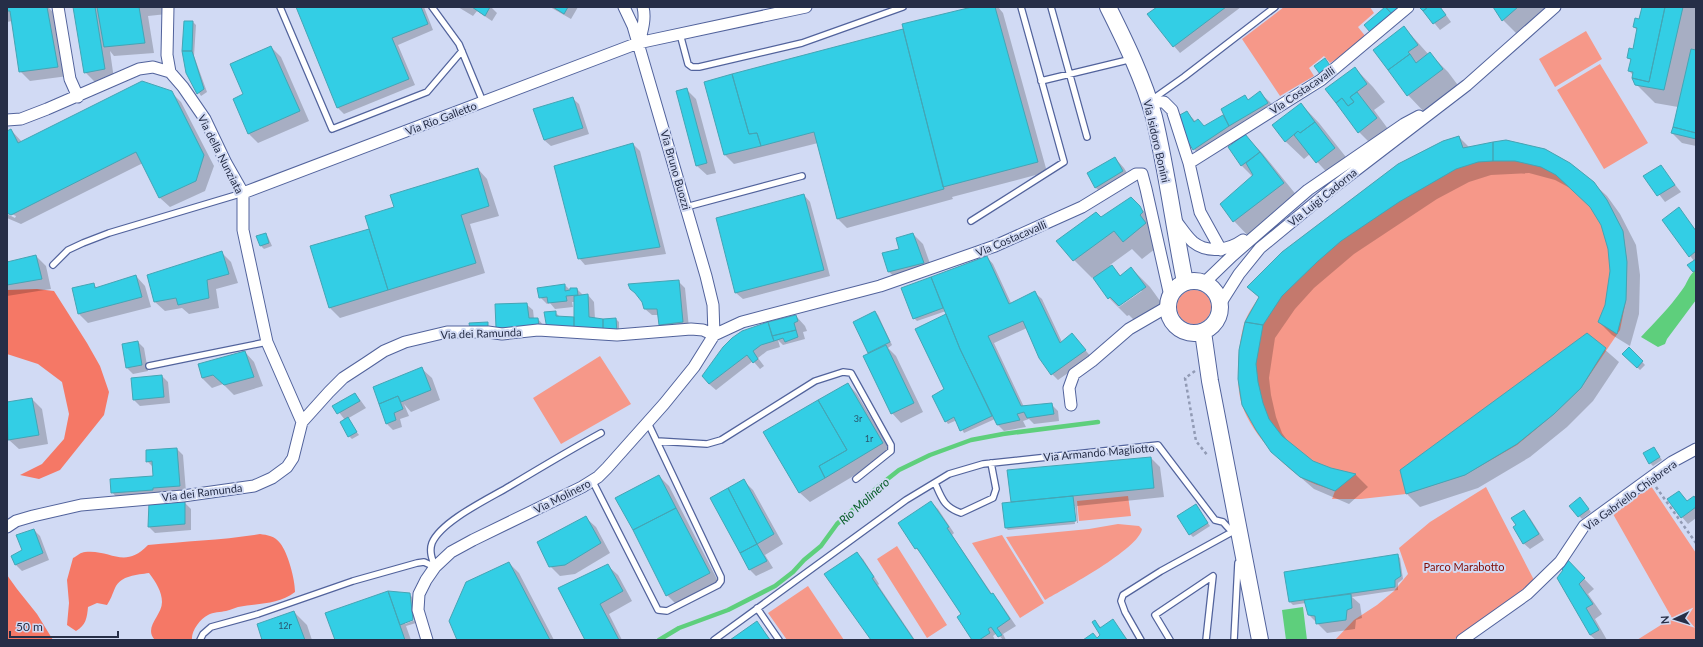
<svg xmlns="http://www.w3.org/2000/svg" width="1703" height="647" viewBox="0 0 1703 647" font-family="Lato,sans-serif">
<rect width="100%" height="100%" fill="#d1daf4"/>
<path fill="#f69889" d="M1284 7H1370L1374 13 1358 27 1366 37 1347 52 1330 63 1324 56 1309 68 1314 76 1280 96 1242 39Z
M1586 31 1602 59 1555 87 1539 59Z
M1600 64 1648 143 1604 169 1557 90Z
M1459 136 1463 148 1506 140 1545 149 1570 163 1594 182 1607 200 1623 231 1627 262 1626 300 1620 330 1581 388 1554 414 1517 445 1465 475 1406 494 1361 499H1332L1335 491C1324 487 1309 483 1299 476 1277 460 1250 430 1242 405 1235 384 1238 345 1244 324 1247 314 1254 305 1259 297L1247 287 1282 252 1398 164 1443 141Z
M1177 307a17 17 0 1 1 34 0a17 17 0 1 1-34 0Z
M600 356 631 404 561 444 533 398Z
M1651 486 1696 553V640H1637L1672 618 1613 514Z
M1486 487 1534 580 1518 599 1453 640H1335L1354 620 1377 605 1394 591 1408 574 1399 548 1430 522Z
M1128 496 1131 516 1079 521 1077 501Z
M1118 524 1139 526 1142 529C1139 549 1064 589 1045 600L1006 537 1089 529Z
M1002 535 1044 603 1020 618 972 543Z
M897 546 947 625 927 638 877 559Z
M808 586 844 640H787L768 613Z"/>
<path fill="#f57866" d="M37 289 54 291 87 343 100 366 109 392 104 415 60 470 39 479 20 475 42 464 64 439 69 414 62 382 38 364 7 354V290Z
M260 534C267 535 275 536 280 543 288 553 295 579 295 592 278 605 258 603 238 607 234 608 231 610 226 611 221 612 213 612 208 615 200 619 191 631 192 640H155C143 627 162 616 162 602 162 592 156 582 149 573 137 575 121 575 115 588 112 595 111 599 107 605L97 603 88 607C87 618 86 625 76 631L67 625 69 603 67 580 73 558C77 556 81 552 85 552 111 549 124 570 148 545 185 541 223 540 260 534Z
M7 575 17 589 37 614 53 640H7Z"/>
<path fill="#5ecf7c" d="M1696 270V300L1667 339 1665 344 1658 347 1641 337C1655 322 1670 307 1682 290 1687 284 1689 274 1696 270Z
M1303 607 1307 640H1286L1282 610Z"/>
<path fill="#0003" fill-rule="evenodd" d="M7 7H48L57 16 68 76 30 81 20 71 12 21 7 22Z
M74 7H168L167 14 148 16 154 53 114 56 110 51 114 79 95 82 85 72Z
M297 7H424L433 30 398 45 415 85 344 114 338 108Z
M458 7H491L497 13 492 21 477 11 473 16Z
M550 7H578L571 19Z
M976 7H998L1003 13 1047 172 952 197 953 199 847 228 837 218 818 143 734 164 725 155 705 82 905 30Z
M1158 7H1241L1180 53 1174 46Z
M1421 7H1442L1441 8 1451 22 1440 30Z
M1494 7H1555L1521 38 1503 20Z
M1643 7H1696V146L1682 143 1672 133 1678 107 1655 103 1636 84 1633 75 1629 71 1631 60 1628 58 1633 50 1637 30 1634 27 1640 20Z
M193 22 196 25 194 56 207 92 201 96 187 73Z
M1404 27 1429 55 1430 54 1448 72 1460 88 1426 114 1408 95 1374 50Z
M271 47 281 57 309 121 258 143 249 134 245 95Z
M1355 68 1373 87 1385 102 1374 110 1394 137 1377 150 1359 132 1327 90Z
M686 89 696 99 716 173 707 175 697 166Z
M171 92 181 102 214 166 205 191 170 207 160 198 143 163 21 224 7 218V214L15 218 16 216 7 212V132L11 130 22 142Z
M1260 93 1270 102 1277 113 1203 159 1194 149 1187 112 1196 122 1205 127 1224 116 1222 110 1248 100Z
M572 98 579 104 589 134 551 146 544 140Z
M1301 104 1319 123 1353 166 1334 180 1310 154 1304 159 1285 141Z
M1245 135 1263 154 1302 202 1252 240 1234 221 1253 177 1242 166 1229 147Z
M1459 137 1470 148 1506 141 1593 183 1607 196 1620 214 1636 245 1640 275 1639 314 1630 346 1612 335 1599 322 1606 306 1611 271 1609 249 1602 225 1592 208 1570 188 1555 180 1529 173 1491 175 1469 182 1437 199 1354 254 1314 288 1295 309 1275 338 1269 378 1271 395 1276 417 1282 433 1290 444 1312 462 1331 469 1356 475 1368 487 1349 504 1314 489 1285 464 1272 451 1243 405 1260 298 1249 287Z
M633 144 640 151 666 254 585 265 579 258Z
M1115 158 1124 168 1132 181 1106 197 1096 188 1088 173Z
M1660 166 1681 192 1665 202 1645 176Z
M478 169 487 179 499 216 470 224 485 273 340 318 330 308 312 247 370 229 395 208Z
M804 195 810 202 830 276 743 299 736 293 717 218Z
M1130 198 1149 216 1158 234 1164 242 1142 259 1132 249 1110 265 1121 276 1131 268 1150 287 1163 305 1138 324 1129 315 1127 316 1109 298 1094 277 1092 278 1074 260 1101 218ZM1140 290 1142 291 1119 307 1118 306Z
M1679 209 1696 230V273L1688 265 1694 261 1663 220Z
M265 234 268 237 272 246 264 249 261 246 258 237Z
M913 234 923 244 933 272 899 281 889 272 900 250Z
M221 252 231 262 238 283 216 289 219 308 189 314 182 308 165 311 155 302Z
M36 256 46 266 51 289 7 296V263Z
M987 257 993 264 1011 303 1035 293 1042 299 1062 342 1078 341 1091 357 1058 380 1052 374 1027 328 994 343 1024 407 1051 404 1058 411 1059 421 1034 424 1029 419 1023 421 1026 427 1004 431 997 424 995 419 964 433 957 420 948 424 946 421 945 389 949 318 946 311 917 321 914 318 931 278Z
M136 276 145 286 151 307 88 323 79 314 93 284 97 288Z
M678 281 685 288 689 328 666 331 660 324 659 315H652L645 309Z
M565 285 571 291 577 289 584 296 588 295 594 302 595 319H616L619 322V335H555V312L560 317 575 318V302H572L573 307 555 309 550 303 547 304 540 297Z
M526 304 533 310 534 319H538L544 326 504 334 497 327Z
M875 312 878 315 892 345 888 348 896 356 923 412 901 423 892 413 869 354 854 322Z
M796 316 805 326 807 331 803 332 805 339 783 345 778 340 780 347 767 351 758 358 764 366 760 369 753 361 716 390 709 384Z
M1587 334 1619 362 1593 401 1567 427 1530 457 1478 488 1420 507 1407 494 1401 470Z
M138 342 144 348 148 371 133 374 126 367Z
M1629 348 1645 365 1640 370 1623 354Z
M245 352 254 362 263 386 234 395 223 384 212 388 202 378Z
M422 369 432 378 440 400 411 412 404 404 409 416 400 419 402 427 393 430 387 424 380 404Z
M162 376 168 382 170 403 140 406 134 400Z
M848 384 857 394 892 453 810 502 800 493Z
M355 394 361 401 366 408 347 419 359 435 352 439 349 436 345 420 334 406Z
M32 399 42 409 48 444 19 449 9 440 7 428V403Z
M1654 448 1662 460 1653 466 1650 463Z
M177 449 183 455 186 492 118 499 112 492 154 477 153 467 147 461Z
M1151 458 1160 467 1164 497 1077 506 1078 523H1077L1075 506H1073L1075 524 1008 530 1005 527 1013 503 1012 501Z
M659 476 669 486 719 583 677 605 667 595Z
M743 480 753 490 783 544 765 555 773 568 756 576 750 570 741 553Z
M1679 492 1688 502 1696 500V518L1688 524 1682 517Z
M184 502 191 509V530L155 533 149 527Z
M931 502 938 509 954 533 952 535 992 594 999 601 1016 626 1003 634 1006 640H1003L997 633 993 636 995 640H973L962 615 922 555 916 548Z
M1583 502 1591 512 1582 519 1570 506Z
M1196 505 1210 526 1193 537 1190 534Z
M1524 512 1530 518 1544 540 1530 549 1523 543 1517 526Z
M586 518 596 527 610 553 575 574 560 576 550 566Z
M34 530 40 536 49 560 22 571 15 564Z
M857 553 863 559 879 584 878 585 915 640H872Z
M1397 555 1400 558 1403 579 1398 583V590L1352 597 1360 604 1362 618 1356 620 1355 629 1327 633 1309 615 1306 603 1293 605 1290 602Z
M1566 560 1594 589 1588 594 1602 614 1595 619 1607 640H1596L1590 635 1564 570Z
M509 563 519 573 554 640H458Z
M608 566 618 575 632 601 609 614 622 640H586Z
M388 592 409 594 412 597 415 618 405 622V624L415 620 416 623 406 626 411 640H336Z
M294 612 307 625 312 640H264Z
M1113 621 1128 640H1084L1097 639 1102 636 1095 622 1102 628Z
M757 623 771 640H731Z"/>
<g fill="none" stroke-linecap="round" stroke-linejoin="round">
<path stroke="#5ecf7c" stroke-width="4.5" d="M659 640 679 628 728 610 775 586 793 572 804 560 821 546 837 524 880 485 899 470 930 455 971 440 1003 434 1098 422"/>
</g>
<path fill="#33cee5" stroke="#44a5b5" d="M7 7H47L58 67 19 72 10 11H7Z
M73 7H95L105 69 84 73Z
M97 7H139L145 43 104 47Z
M296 7H421L428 24 392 38 409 79 337 108Z
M472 7H490L485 16Z
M553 7H568L564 14Z
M972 7H995L1038 162 943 187 902 24Z
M1157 7H1226L1173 47 1147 14Z
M1385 7 1392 14 1370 32 1364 25Z
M1386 7H1401L1392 14Z
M1419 7H1428L1423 11Z
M1428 7H1440L1446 15 1433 24 1423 11Z
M1493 7H1518L1502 21Z
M1642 7H1665L1649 82 1632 78 1633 72 1628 71 1631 59 1627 58 1629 48 1633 49 1637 28 1633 27 1635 18 1639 19Z
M1665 7H1683L1664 90 1635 85 1632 78 1649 82Z
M184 21H193L192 51H182Z
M1404 26 1418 45 1408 52 1410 54 1388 70 1373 50Z
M903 29 944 189 837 219 814 132 761 146 757 133 749 134 732 74Z
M271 46 300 111 248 134 233 99 243 94 230 64Z
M1691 49 1696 50V133L1673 127Z
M182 51H192L204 89 197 94 186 73Z
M1430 52 1443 69 1407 96 1388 70 1410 54 1416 63Z
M1325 58 1331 67 1320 74 1314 66Z
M1355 67 1367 84 1350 97 1354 102 1348 106 1342 98 1336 103 1325 89Z
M732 74 749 134 757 133 761 146 724 155 704 82Z
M142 81 172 91 204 155 196 181 159 198 136 152 11 215 7 213V131L11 129 18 143Z
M687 88 707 163 696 166 676 91Z
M1260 91 1268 103 1229 126 1221 109 1245 95 1248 100Z
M1357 92 1377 118 1358 133 1336 103 1342 98 1348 106 1354 102 1350 97Z
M573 97 583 128 544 140 533 109Z
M1301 103 1315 122 1300 133 1298 131 1285 142 1272 125Z
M1187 111 1194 122 1198 119 1204 126 1223 115 1229 126 1193 150 1187 140 1178 116Z
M1315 122 1335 148 1316 163 1294 135 1298 131 1300 133Z
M1673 127 1696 133V139L1671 133Z
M1245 134 1260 152 1241 166 1228 147Z
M1459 136 1463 148 1493 142V161L1478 162 1456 169 1399 202 1341 241 1317 262 1282 296 1263 325 1245 322 1259 297 1247 287 1282 252 1398 164 1443 141Z
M1506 140 1545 149 1570 163 1594 182 1607 200 1623 231 1627 262 1626 300 1617 334 1598 322 1605 305 1610 271 1608 249 1601 225 1590 207 1556 175 1541 167 1515 161H1493V142Z
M633 143 660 247 578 259 554 166Z
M1260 152 1284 183 1233 222 1220 204 1253 175 1246 163Z
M1115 157 1123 171 1095 188 1087 173Z
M1661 165 1675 185 1657 196 1643 176Z
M478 168 489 206 461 215 476 263 388 290 365 216 394 207 390 195Z
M804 194 824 270 735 293 716 218Z
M1131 197 1140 206 1143 212 1140 215 1146 223 1123 242 1114 231 1073 261 1056 241 1096 212 1101 217Z
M1679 207 1696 231V251L1689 257 1662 220Z
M369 229 388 290 329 308 310 246Z
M266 233 269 243 260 246 256 236Z
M913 233 924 263 888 272 882 253 899 249 896 238Z
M222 251 229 274 207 280 209 298 178 305 176 298 154 302 147 275Z
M36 255 42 279 7 285V262Z
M987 256 1009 304 1035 291 1060 343 1072 333 1086 350 1051 375 1039 358 1023 321 988 336 1021 406 1052 403 1054 414 1027 418 1024 412 1017 414 1020 420 997 425 960 349 931 277Z
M1696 259V270L1693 272 1687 265Z
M1112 265 1120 276 1131 267 1146 287 1119 306 1110 297 1108 299 1093 278Z
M136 275 142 297 78 314 72 288 94 283 95 288Z
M931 277 943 308 913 319 901 288Z
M679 280 683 322 659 325 657 309H644L642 302 635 293 630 289 628 284Z
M565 284V291L570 290V288H577L578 295 566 296 567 301 548 303 547 297 539 298 537 288Z
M588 294 589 317 603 319V333L574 330V296Z
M527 303 529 318H538L539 327 496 328 495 304Z
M556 311V316L574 317V330L547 329 544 312Z
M875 311 890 342 868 353 853 322Z
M946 314 960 349 992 416 960 431 954 417 945 422 932 396 944 389 915 329Z
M796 315 798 321 794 323 796 330 772 336 768 322Z
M616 318 617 333H603V319Z
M488 322V329L470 330 469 323Z
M768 322 774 341 761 345 753 351 758 359 753 363 747 355 709 384 702 376 723 347 732 338 742 331Z
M1245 322 1263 325 1256 364 1258 382 1263 403 1269 419 1282 436 1313 461 1331 468 1356 474 1335 491 1300 477 1271 452 1256 430 1242 405 1238 379 1239 350Z
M796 330 798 337 785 342 783 338 774 341 772 336Z
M1587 333 1606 348 1581 388 1554 414 1517 444 1465 475 1406 494 1400 470Z
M138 341 142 365 126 368 122 344Z
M886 345 914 403 891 414 863 356Z
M1629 347 1643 361 1637 368 1622 354Z
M245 351 254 377 224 385 213 375 202 378 198 364Z
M422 367 431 390 401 402 398 396 379 404 373 387Z
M162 375 164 397 133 400 131 378Z
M848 383 883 443 825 478 819 466 847 450 818 400Z
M355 393 360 401 337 414 332 406Z
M398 396 403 409 394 413 396 420 386 424 379 404Z
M32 398 39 435 8 440 7 402Z
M818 400 847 450 819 466 825 478 799 493 763 432Z
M348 417 357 432 348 437 340 422Z
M1654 447 1660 457 1649 464 1643 453Z
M177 448 180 486 153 488V490L111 493 110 479 153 476 152 461 146 462V450Z
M1151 457 1154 488 1011 502 1007 470Z
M659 475 676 508 633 530 615 498Z
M744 479 774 534 757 544 728 488Z
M728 488 757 544 740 553 710 498Z
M1679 491 1687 501 1694 496 1696 499V507L1681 518 1667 499Z
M1073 496 1076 521 1005 528 1002 503Z
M1580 497 1589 509 1578 517 1569 506Z
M185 501V524L148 527 149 502Z
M931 501 949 527 947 528 991 594 993 593 1010 619 997 628 1002 635 998 637 991 627 988 629 990 633 979 640H972L957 617 961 614 917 548 915 549 898 523Z
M1196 504 1208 523 1189 535 1177 516Z
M676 508 710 573 666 596 633 530Z
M1524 510 1539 534 1523 544 1513 527 1516 525 1511 518Z
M586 516 601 543 565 565 549 567 537 542Z
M34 529 43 553 15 565 11 556 22 550 16 535Z
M757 544 767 561 749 570 740 553Z
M857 552 874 577 872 578 914 640H871L824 574Z
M1398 554 1401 576 1395 580V587L1289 602 1284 572Z
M1566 558 1585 578 1579 584 1593 604 1586 608 1599 630 1590 635 1557 578 1563 570 1560 567Z
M509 562 550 640H457L449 621 466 582Z
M608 564 623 591 600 604 619 640H585L558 588Z
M388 591 410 593 413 620 400 625Z
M388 591 405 640H335L325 613Z
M1351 594 1352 608 1347 610 1346 620 1316 624 1315 616 1308 615 1304 600Z
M294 611 305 640H262L257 624Z
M1113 619 1127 640H1083L1093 633 1097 638 1100 635 1092 622 1095 620 1100 628Z
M757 621 770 640H730Z"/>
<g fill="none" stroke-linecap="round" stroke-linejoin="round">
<defs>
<path id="lane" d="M280 7 332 129 427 92 462 51
M432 7 459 44 483 102
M1051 7 1087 137
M680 34 688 64 692 67H699L802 43 903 7
M1041 81 1132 59
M1150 101 1184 77 1275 7
M686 207 802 176
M971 221 1064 162 1021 7
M53 265 68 250 83 243 109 233 243 193
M149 366 267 342
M657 441 707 444 721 440 815 381 843 372 851 373 891 445V451L856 479
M592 480 658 610 667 611 718 585 721 581V577L648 423
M935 483C942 499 944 507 961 513L993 498 996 489 991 463
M435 567C432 559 429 551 432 543 441 521 490 498 510 486 540 468 570 450 601 433
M757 608 779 640
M200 640 203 634 211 627 258 614 353 581 417 563 424 562 435 567
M714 640 906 500 949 474 983 464 1158 445 1215 520 1223 522 1232 532H1237
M1141 640 1125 612 1121 601 1123 595 1161 571 1232 532
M1170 640 1155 615 1213 576 1206 640
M1234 640 1238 563"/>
<path id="street" d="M58 7 70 79 78 97
M168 7 167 55 170 72 183 87 205 119 226 163 243 193V230L267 342 302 422
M624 7 633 26 706 276 713 305 714 335
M639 43C642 31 646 19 643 7
M1149 102H1164L1172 110 1189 163 1200 212 1221 250
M7 120 21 119 47 109 139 69 153 67 170 72
M1189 163 1321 80 1408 7
M243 193 638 43 806 7
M1175 220C1181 227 1186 236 1193 242 1208 254 1229 250 1243 240
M1204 283 1232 256 1308 190 1404 124 1419 116
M1220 304 1239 274 1260 248 1334 187 1467 85 1555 7
M714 335 742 322 880 286 995 246 1082 207 1136 174H1142L1146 189 1170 296
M1071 405 1069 388 1074 374 1092 361 1129 329 1167 307
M7 527 16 521 33 516 81 505 183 496 254 486 272 478 287 467 293 458 302 422 329 392 343 378 366 363 384 351 405 342 447 332H488L502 334 538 330 617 335 691 329 703 330 714 335
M427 640 418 610 419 594 426 580 435 567 451 552 473 540 582 487 598 477 607 468 664 404 694 367 714 335
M1462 640 1527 594 1560 562 1584 526 1672 462 1696 449"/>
<path id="secondary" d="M1108 7C1125 41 1144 80 1154 117 1167 171 1174 227 1185 282
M1168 307a26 26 0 1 1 52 0a26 26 0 1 1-52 0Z
M1203 332 1210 381 1260 640"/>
</defs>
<use href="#lane" stroke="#52639c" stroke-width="8"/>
<use href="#street" stroke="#52639c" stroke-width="13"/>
<use href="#secondary" stroke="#52639c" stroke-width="18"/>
<path stroke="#919ab4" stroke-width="2.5" stroke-dasharray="3 3" stroke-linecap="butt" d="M1195 371 1185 378 1196 441 1208 456
M1656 487 1696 543"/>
<use href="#lane" stroke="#fff" stroke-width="5.5"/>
<use href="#street" stroke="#fff" stroke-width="11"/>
<use href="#secondary" stroke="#fff" stroke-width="16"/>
</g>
<g text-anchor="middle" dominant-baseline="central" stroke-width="4" stroke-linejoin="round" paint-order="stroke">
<g font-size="9" fill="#29566e">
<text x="858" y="418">3r</text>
<text x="869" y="438">1r</text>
<text x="285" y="625">12r</text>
</g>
<g font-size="11" fill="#262e47" stroke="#d1daf4">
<text transform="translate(1302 90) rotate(-34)">Via Costacavalli</text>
<text transform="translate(441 118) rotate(-21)">Via Rio Galletto</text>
<text transform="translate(1157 141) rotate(77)">Via Isidoro Bonini</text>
<text transform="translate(221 154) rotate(63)">Via della Nunziata</text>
<text transform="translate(676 170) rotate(74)">Via Bruno Buozzi</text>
<text transform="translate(1322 197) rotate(-39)">Via Luigi Cadorna</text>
<text transform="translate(1011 238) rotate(-23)">Via Costacavalli</text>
<text transform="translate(481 333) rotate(-2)">Via dei Ramunda</text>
<text transform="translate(1099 452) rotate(-5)">Via Armando Magliotto</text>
<text transform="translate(202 492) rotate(-7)">Via dei Ramunda</text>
<text transform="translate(1630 495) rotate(-36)">Via Gabriello Chiabrera</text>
<text transform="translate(562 496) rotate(-27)">Via Molinero</text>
</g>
<g font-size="11" fill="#800b03" stroke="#d1daf4">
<text x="1464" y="566">Parco Marabotto</text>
</g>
<g font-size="12" font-style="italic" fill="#095e2a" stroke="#d1daf4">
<text transform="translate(864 501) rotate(-42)">Rio Molinero</text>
</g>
</g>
<rect width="1703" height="647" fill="none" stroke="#262e47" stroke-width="16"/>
<g transform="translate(1675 619) rotate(266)" stroke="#d1daf4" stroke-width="3" paint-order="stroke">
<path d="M0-3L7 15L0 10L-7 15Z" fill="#262e47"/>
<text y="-6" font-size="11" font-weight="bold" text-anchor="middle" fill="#262e47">N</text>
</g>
<path d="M10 631v6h108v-6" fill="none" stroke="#262e47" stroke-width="2"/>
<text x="16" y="631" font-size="12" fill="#262e47" stroke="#d1daf4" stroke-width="3" paint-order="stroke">50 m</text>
</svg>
